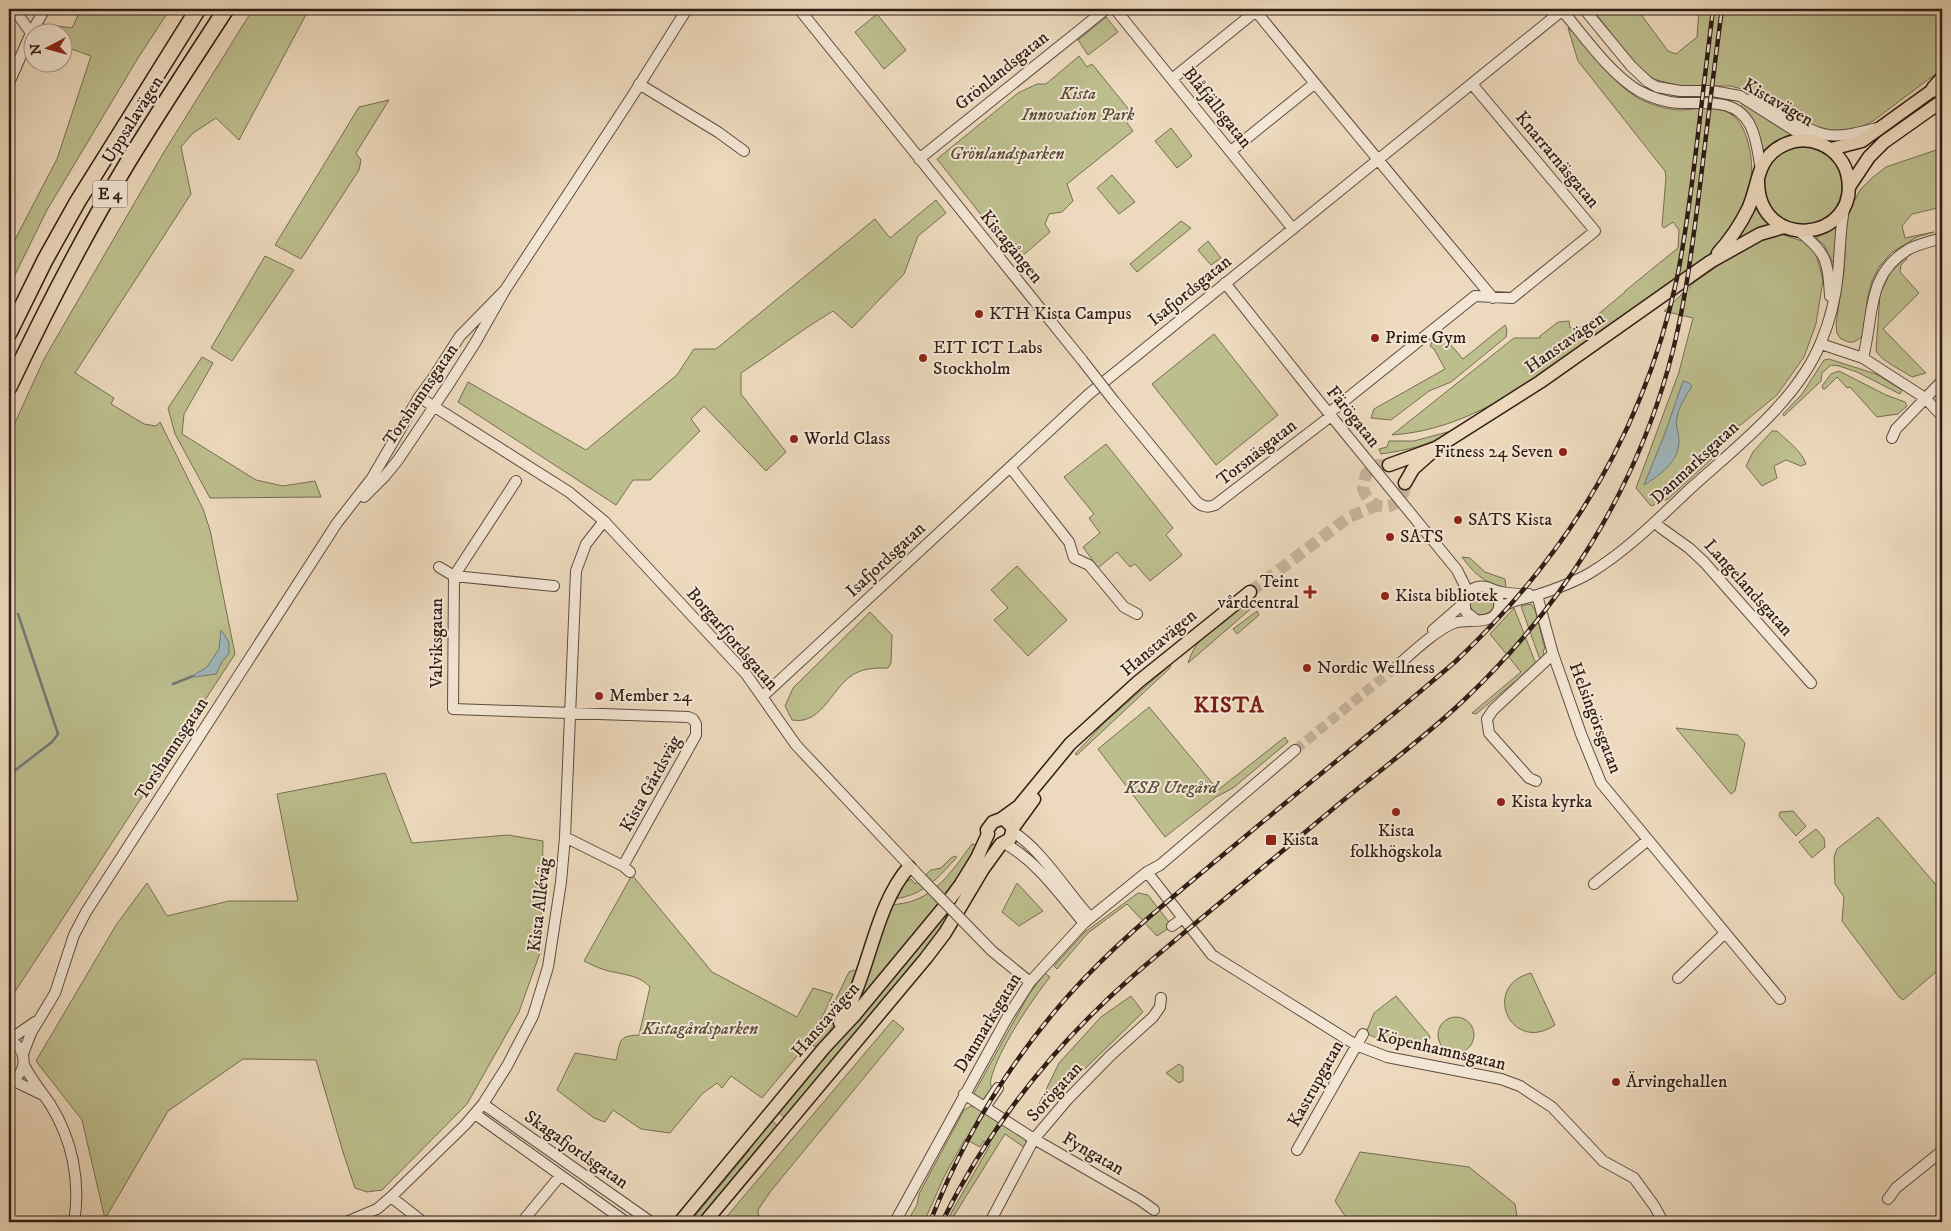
<svg xmlns="http://www.w3.org/2000/svg" width="1951" height="1231" viewBox="0 0 1951 1231" font-family="'IM FELL DW Pica',serif">
<rect width="100%" height="100%" fill="#edd9bd"/>
<filter id="stains"><feTurbulence type="fractalNoise" baseFrequency=".004" numOctaves="4"/><feColorMatrix values="0 0 0 0 .2 0 0 0 0 .09 0 0 0 0 .02 0 0 0 .5 -.17"/></filter>
<radialGradient id="worn" r=".72"><stop offset=".6" stop-color="#630" stop-opacity="0"/><stop offset="1" stop-color="#630" stop-opacity=".3"/></radialGradient>
<path fill="#bdbe8e" stroke="#766e52" d="M81 9H170L138 58 47 210 9 287V251L57 159 91 56 63 46 62 32H39L43 24 72 28Z
M253 9H309L239 140 216 118 193 133 181 147 191 194 75 373 114 398 111 404 144 424 156 426 160 422 203 509 210 530 235 654 9 1001V436L44 359 164 152Z
M1593 9H1637L1668 51 1676 54 1697 37 1699 9H1942V69L1873 121 1857 129 1828 131 1803 122 1768 100 1750 91 1730 86H1681L1653 79 1634 62 1596 14Z
M877 14 906 50 884 69 855 32Z
M1106 17 1118 32 1088 55 1078 40Z
M1568 28 1574 31C1594 54 1610 80 1636 97 1649 104 1664 109 1679 110 1693 110 1707 106 1721 110 1735 113 1743 125 1747 139 1763 191 1736 231 1698 264 1663 289 1627 314 1592 339 1532 382 1468 430 1392 435L1514 338H1540V336L1558 322 1569 321 1570 328 1584 326 1625 292V291L1678 248 1679 230 1673 222 1664 228 1662 226 1666 177 1665 171 1578 61Z
M1079 56 1087 67 1092 64 1135 117 1127 123 1133 131 1067 184 1073 201 1062 212 1049 214 1045 224 1050 232 1020 258 986 221 937 159 1018 93 1037 84H1046Z
M389 100 356 153 361 160 359 170 301 259 275 245 359 107Z
M1743 103 1791 134 1772 145 1764 153 1760 138 1741 108Z
M1171 128 1192 156 1177 168 1155 141Z
M1764 186a39 39 0 1 1 78 0a39 39 0 1 1-78 0Z
M1942 148V207L1912 214 1902 226 1905 238 1934 232 1917 237 1891 253 1879 267 1872 281 1867 300 1865 331 1862 337 1854 342H1848L1840 338 1837 333 1836 324 1844 271 1846 227 1850 209 1860 190 1872 178 1886 167Z
M1112 175 1135 202 1119 214 1097 188Z
M936 200 946 213 918 236 904 274 852 328 833 311C801 330 772 353 741 373V394L786 452 766 471 704 406 691 419 700 431 650 480H633L616 505 458 402 468 382 586 450 677 375 694 349H716L875 219 890 238Z
M1754 205 1763 219 1771 226 1734 244Z
M1181 221 1191 228 1137 272 1130 264Z
M1838 225 1835 263H1833L1824 245 1816 238Z
M1781 234 1808 243 1815 250 1823 280 1816 324 1804 357 1777 395 1721 441 1713 458 1668 499 1651 506 1636 488 1679 372 1693 318 1664 311 1696 281 1754 241Z
M1208 241 1221 258 1211 265 1198 250Z
M265 256 294 270 232 361 211 348Z
M1905 257 1907 259 1901 265 1900 272 1919 293 1883 329 1926 373 1912 377C1900 369 1883 362 1876 351L1880 294 1890 273Z
M1505 325 1507 330 1506 337 1451 382 1429 391 1391 420 1371 418 1374 409 1445 369 1434 349 1430 346 1432 342 1441 338 1446 347 1450 344 1463 359Z
M1214 334 1278 415 1216 465 1152 384Z
M202 357 213 363 184 414 182 434 256 480 283 486 315 481 321 497 210 498 175 434 168 408Z
M1829 359 1876 374 1902 390 1900 394 1857 372 1839 366 1831 365 1822 373 1821 381 1784 416 1783 414 1802 394 1824 360Z
M1839 371 1886 395 1905 402 1907 406 1898 414 1877 417 1850 387 1847 388 1837 377 1825 389H1823L1822 386 1831 374Z
M1451 431C1429 446 1407 450 1381 454L1379 449 1387 447 1389 441H1414Z
M1772 431H1777C1786 440 1802 451 1806 464L1801 466 1786 460 1774 466 1777 478 1762 486 1746 466 1753 452Z
M1106 444 1173 528 1166 535 1182 555 1150 581 1135 564 1130 567 1117 552 1098 568 1083 547 1100 533 1089 518 1094 514 1064 477Z
M1462 557 1470 558 1485 572 1505 579 1506 588C1484 582 1476 576 1462 557Z
M1017 566 1067 620 1028 656 994 620 1008 608 991 590Z
M1470 603a12 12 0 1 1 24 0a12 12 0 1 1-24 0Z
M1249 599 1254 606 1188 663C1193 647 1205 629 1222 624Z
M1531 604 1535 610 1545 649 1543 650 1544 655 1540 660 1521 606Z
M1514 608 1536 664 1476 714 1472 713 1521 672 1490 634Z
M1257 611 1259 615 1237 634 1233 629Z
M870 612 892 635 891 663 888 668C878 668 867 668 858 672 833 682 824 726 792 720L785 706 793 688Z
M1170 665 1171 666 1169 669 1077 755 1075 754 1104 723Z
M1149 707 1218 790 1285 737 1288 742 1233 788 1216 797 1165 837 1098 749Z
M1676 728 1738 735 1745 743 1735 791 1731 794Z
M385 773 412 843 508 835 543 841 541 950 519 1012 467 1104 382 1190 367 1192 355 1188 343 1152 316 1060 243 1059 168 1111 105 1219 82 1120 36 1061 116 925 147 883 167 916 229 901H298L277 794Z
M1793 811 1806 826 1796 836 1779 816 1780 812Z
M1878 817 1942 892V967L1903 1000 1899 997 1842 921 1844 897 1835 884 1834 857 1837 849Z
M1816 829 1824 838 1825 847 1812 858 1799 842Z
M972 844 976 845 956 885 854 1008 892 905C899 904 908 903 915 900 940 891 957 864 972 844Z
M955 856 957 857C938 878 924 895 894 899L902 885 911 879 915 884 931 870 941 868 951 858Z
M632 875 712 972 797 1017 813 988 833 994 813 1037 762 1098 731 1076 722 1088 717 1083 702 1094 670 1133 641 1129 613 1110 605 1122 594 1118 557 1090 575 1053 616 1060C621 1041 617 1036 639 1035L650 987C637 973 619 975 602 969 596 967 590 964 584 961Z
M1017 883 1043 911 1019 926 1002 912Z
M1138 893 1148 895 1172 926 1157 936 1127 904 1088 933 1057 969 1054 966 1085 932Z
M942 915 948 919 930 945 785 1118 777 1111Z
M854 970 857 972 843 1012 819 1046H813L849 972Z
M1045 973 1050 977C1031 1001 998 1050 991 1079 990 1082 991 1086 992 1090L983 1101 973 1095 1029 994Z
M1531 973 1555 1025C1511 1055 1480 986 1531 973Z
M1131 996 1143 1012 1046 1107 1039 1104 1059 1063 1101 1017Z
M1396 996 1429 1035 1430 1037 1426 1045 1422 1048 1386 1043 1366 1033 1374 1013Z
M1438 1035a18 18 0 1 1 36 0a18 18 0 1 1-36 0Z
M893 1020 904 1029 770 1192 758 1210 759 1222H722Z
M1179 1064 1183 1067V1081L1179 1083 1166 1073Z
M971 1106 977 1107 1025 1138 1027 1143 1025 1148 1005 1134 950 1222H946L990 1145 984 1141 980 1147 965 1139 944 1177 924 1222H907L917 1205 919 1194 964 1110Z
M771 1120 778 1126 698 1222H690L749 1151 752 1141Z
M1360 1152 1469 1167 1515 1204 1518 1222H1349L1335 1201Z"/>
<path fill="#9eb7bc" stroke="#727979" d="M1683 381 1689 383 1692 386C1686 396 1679 406 1677 418 1675 425 1679 433 1679 441 1679 462 1660 475 1644 485L1665 433Z
M221 630 229 642V653L222 662 216 674 194 677V675L207 667 219 649Z"/>
<g fill="none" stroke-linecap="round" stroke-linejoin="round">
<path stroke="#727979" stroke-width="2.5" d="M173 684 193 676
M9 775 52 742 58 734 18 614"/>
<path stroke="#c7b39b" stroke-width="10" stroke-dasharray="10 5" stroke-linecap="butt" d="M1295 750 1398 665"/>
<path stroke="#c7b39b" stroke-width="12" stroke-dasharray="12 6" stroke-linecap="butt" d="M1386 465H1377L1366 474 1363 489C1371 513 1400 513 1405 487
M1250 592 1349 517 1376 506"/>
<defs>
<path id="minor" d="M14 9 31 33
M799 9 1082 360
M1115 9 1293 229
M1254 9C1333 106 1413 202 1493 298
M1561 9C1584 36 1609 73 1639 91 1652 98 1664 102 1679 103 1705 104 1735 97 1750 125 1757 138 1758 155 1761 169
M1584 9 1631 66 1648 82 1657 87 1680 91H1712L1740 96 1811 141
M1172 79 1256 11
M9 83 31 33 45 9
M639 84 718 132 744 151
M1751 99C1778 107 1800 130 1828 135 1844 137 1861 132 1877 128
M1231 151 1314 84
M919 159 1106 9
M1800 232C1827 253 1828 262 1830 296
M1225 283 1318 400 1457 570 1465 586 1467 595
M1821 344 1863 358 1925 398 1942 416
M1863 358C1874 316 1866 274 1909 249 1919 244 1932 241 1942 238
M419 397 569 492 604 521 746 674 796 745 921 878
M1114 401 1196 501C1202 507 1208 508 1215 505L1331 416
M1329 413 1475 296 1512 298 1595 231 1472 84
M1892 438 1896 429 1942 381
M1010 467 1069 542 1074 558 1089 565 1124 607 1137 614
M364 497 385 476 398 460 447 387 475 343 505 290 631 98 687 9
M1655 522 1661 528 1689 548 1704 562 1811 683
M439 567 454 576 554 586
M454 576 453 709 688 717 693 719 696 724V735L623 866 630 872
M454 576 516 481
M1537 595 1553 654 1581 734 1601 783 1780 999
M1499 609C1509 601 1522 599 1534 596 1553 590 1573 583 1590 573 1628 550 1659 518 1691 488 1736 447 1798 400 1821 342 1830 321 1836 295 1838 273 1840 251 1840 230 1844 209
M1475 619 1466 612C1462 598 1470 584 1486 587 1491 588 1495 591 1501 592 1510 594 1519 594 1529 594
M1433 630 1464 603
M1398 665C1413 652 1436 630 1454 623 1466 619 1486 624 1495 615 1502 608 1499 598 1494 591
M763 696 1089 394 1564 9
M1536 781 1529 778 1489 733 1487 719 1493 710 1553 654
M1013 832C1041 849 1067 892 1090 917
M565 837 623 866
M1004 843C1037 861 1060 895 1084 923
M1147 872 1212 955 1356 1045 1387 1057 1501 1079 1520 1086 1535 1096 1552 1107 1603 1161 1634 1178 1655 1207 1663 1222
M1594 884 1648 840
M1172 926 1183 918
M992 951 1030 982
M1678 978 1725 933
M9 1040C28 1048 29 1074 9 1081
M9 1040 35 1022
M23 1054 31 1033 55 993 74 935 86 912 337 523 372 478 419 397 433 378 460 336 505 290
M24 1065C31 1079 41 1091 50 1104 72 1139 81 1181 74 1222
M12 1080 41 1094
M964 1094 1034 1139 1140 1200 1154 1210
M483 1104 651 1222
M985 1107 998 1088
M475 1114 626 1222
M1297 1150 1363 1034
M391 1197 423 1222
M1888 1199 1896 1188 1942 1151
M346 1222 377 1209 391 1197 465 1125 483 1104 507 1066 533 1016 548 967 561 882 565 837 576 571 586 544 604 521
M522 1222 560 1176
M895 1222 1007 1018 1030 982 1084 923 1147 872 1160 865 1295 750
M990 1222 1034 1139 1067 1100 1110 1056 1153 1017 1160 1007 1161 998"/>
<path id="major" d="M1831 149 1862 141 1941 84
M1849 187 1869 157 1884 142 1942 101
M1718 253C1730 240 1740 225 1748 209 1754 196 1756 182 1761 169 1770 146 1797 134 1821 144 1835 150 1846 163 1848 178 1859 242 1758 253 1758 181
M1389 465 1436 448 1540 382 1710 262 1760 234 1784 227
M1405 483 1413 469 1431 453
M1001 819 1019 806 1070 744 1138 682 1250 592
M1013 828 1034 799
M840 1023C870 976 873 908 909 867
M680 1222 824 1048 853 1017 944 907 961 884 977 858 988 834 987 830 993 822 1001 819 1005 820 1013 828 1010 839 1001 844 983 869 945 933 926 958 705 1222"/>
<path id="highway" d="M1934 89 1942 80
M9 333 45 260 78 201 198 9
M9 387C45 311 84 235 128 162 159 111 193 60 226 9"/>
</defs>
<use href="#minor" stroke="#5e4c3f" stroke-width="12"/>
<use href="#major" stroke="#2f1d15" stroke-width="15"/>
<use href="#highway" stroke="#2f1d15" stroke-width="18"/>
<use href="#minor" stroke="#f3e6d4" stroke-width="10"/>
<use href="#major" stroke="#edd9bd" stroke-width="12"/>
<use href="#highway" stroke="#edd9bd" stroke-width="15"/>
<defs>
<path id="rail" d="M930 1222C962 1140 1009 1063 1068 996 1117 941 1174 896 1230 849 1305 786 1382 725 1456 661 1567 556 1645 429 1677 278 1685 239 1690 199 1695 159 1701 109 1707 59 1713 9
M942 1222C989 1127 1054 1045 1134 975 1202 917 1271 861 1340 803 1382 769 1425 737 1464 700 1560 609 1632 496 1668 369 1685 309 1692 248 1700 186 1707 127 1714 68 1722 9"/>
</defs>
<use href="#rail" stroke="#2f1d15" stroke-width="4.5"/>
<use href="#rail" stroke="#f3e6d4" stroke-width="2.5" stroke-dasharray="8" stroke-linecap="butt"/>
<defs>
<path id="minor-bridge" d="M1082 360 1114 401
M921 878 992 951"/>
</defs>
<use href="#minor-bridge" stroke="#5e4c3f" stroke-width="12" stroke-linecap="butt"/>
<use href="#minor-bridge" stroke="#f3e6d4" stroke-width="10"/>
</g>
<g fill="#8f2418" stroke="#f3e6d4" stroke-width="2">
<circle cx="979" cy="314" r="5"/>
<circle cx="1375" cy="338" r="5"/>
<circle cx="923" cy="358" r="5"/>
<circle cx="794" cy="439" r="5"/>
<circle cx="1563" cy="452" r="5"/>
<circle cx="1458" cy="520" r="5"/>
<circle cx="1390" cy="537" r="5"/>
<path d="M1307.5 584.5h5v5h5v5h-5v5h-5v-5h-5v-5h5z"/>
<circle cx="1385" cy="596" r="5"/>
<circle cx="1307" cy="668" r="5"/>
<circle cx="599" cy="696" r="5"/>
<circle cx="1501" cy="802" r="5"/>
<circle cx="1396" cy="812" r="5"/>
<rect x="1265" y="834" width="12" height="12" rx="2.5"/>
<circle cx="1616" cy="1082" r="5"/>
</g>
<g text-anchor="middle" dominant-baseline="central" stroke-width="4" stroke-linejoin="round" paint-order="stroke">
<rect fill="#f3e6d4" stroke="#6a594e" stroke-width="1" x="92.5" y="180.5" width="35" height="27" rx="4"/>
<g font-size="16" font-weight="bold" fill="#2f1d15">
<text x="110" y="194">E 4</text>
</g>
<g font-size="18" fill="#2f1d15" stroke="#f3e6d4">
<text transform="translate(1002 71) rotate(-39)">Grönlandsgatan</text>
<text transform="translate(1778 103) rotate(30)">Kistavägen</text>
<text transform="translate(1217 108) rotate(51)">Blåfjällsgatan</text>
<text transform="translate(133 120) rotate(-58)">Uppsalavägen</text>
<text transform="translate(1557 160) rotate(50)">Knarrarnäsgatan</text>
<text transform="translate(1011 247) rotate(51)">Kistagången</text>
<text transform="translate(1190 291) rotate(-39)">Isafjordsgatan</text>
<text transform="translate(1565 343) rotate(-35)">Hanstavägen</text>
<text transform="translate(421 395) rotate(-56)">Torshamnsgatan</text>
<text transform="translate(1353 417) rotate(51)">Färögatan</text>
<text transform="translate(1257 453) rotate(-38)">Torsnäsgatan</text>
<text transform="translate(1695 463) rotate(-43)">Danmarksgatan</text>
<text transform="translate(886 560) rotate(-43)">Isafjordsgatan</text>
<text transform="translate(1748 588) rotate(48)">Langelandsgatan</text>
<text transform="translate(732 639) rotate(49)">Borgarfjordsgatan</text>
<text transform="translate(437 643) rotate(-90)">Valviksgatan</text>
<text transform="translate(1159 643) rotate(-40)">Hanstavägen</text>
<text transform="translate(1595 718) rotate(69)">Helsingörsgatan</text>
<text transform="translate(172 749) rotate(-57)">Torshamnsgatan</text>
<text transform="translate(651 784) rotate(-61)">Kista Gårdsväg</text>
<text transform="translate(540 905) rotate(-83)">Kista Alléväg</text>
<text transform="translate(826 1020) rotate(-49)">Hanstavägen</text>
<text transform="translate(988 1023) rotate(-59)">Danmarksgatan</text>
<text transform="translate(1441 1050) rotate(13)">Köpenhamnsgatan</text>
<text transform="translate(1316 1084) rotate(-61)">Kastrupgatan</text>
<text transform="translate(1055 1092) rotate(-48)">Sorögatan</text>
<text transform="translate(576 1150) rotate(35)">Skagafjordsgatan</text>
<text transform="translate(1093 1154) rotate(30)">Fyngatan</text>
</g>
<g font-size="18" font-style="italic" fill="#5a4d39" stroke="#f3e6d4">
<text x="1078" y="94">Kista<tspan x="1078" dy="21">Innovation Park</tspan></text>
<text x="1007" y="154">Grönlandsparken</text>
<text x="1171" y="788">KSB Utegård</text>
<text x="700" y="1029">Kistagårdsparken</text>
</g>
<g font-size="18" fill="#2f1d15" stroke="#f3e6d4" text-anchor="start">
<text x="989" y="314">KTH Kista Campus</text>
<text x="1385" y="338">Prime Gym</text>
<text x="933" y="348">EIT ICT Labs<tspan x="933" dy="21">Stockholm</tspan></text>
<text x="804" y="439">World Class</text>
<text x="1553" y="452" text-anchor="end">Fitness 24 Seven</text>
<text x="1468" y="520">SATS Kista</text>
<text x="1400" y="537">SATS</text>
<text x="1299" y="582" text-anchor="end">Teint<tspan x="1299" dy="21">vårdcentral</tspan></text>
<text x="1395" y="596">Kista bibliotek</text>
<text x="1317" y="668">Nordic Wellness</text>
<text x="609" y="696">Member 24</text>
<text x="1511" y="802">Kista kyrka</text>
<text x="1396" y="831" text-anchor="middle">Kista<tspan x="1396" dy="21">folkhögskola</tspan></text>
<text x="1282" y="840">Kista</text>
<text x="1626" y="1082">Ärvingehallen</text>
</g>
<g font-size="22" font-weight="bold" letter-spacing="1" fill="#7a1f14" stroke="#f3e6d4">
<text x="1229" y="705">KISTA</text>
</g>
</g>
<rect width="1951" height="1231" fill="none" stroke="#edd9bd" stroke-width="30"/>
<rect x="10" y="10" width="1931" height="1211" fill="none" stroke="#2f1d15" stroke-width="2.5"/>
<rect x="15" y="15" width="1921" height="1201" fill="none" stroke="#2f1d15"/>
<g transform="translate(48 48) rotate(264)"><circle r="24" fill="#f3e6d4" stroke="#a59688"/>
<path d="M0-4L9 19L0 12L-9 19Z" fill="#8f2418"/>
<text y="-8" font-size="14" font-weight="bold" text-anchor="middle" fill="#2f1d15">N</text>
</g>
<rect width="100%" height="100%" filter="url(#stains)"/>
<rect width="100%" height="100%" fill="url(#worn)"/>
</svg>
